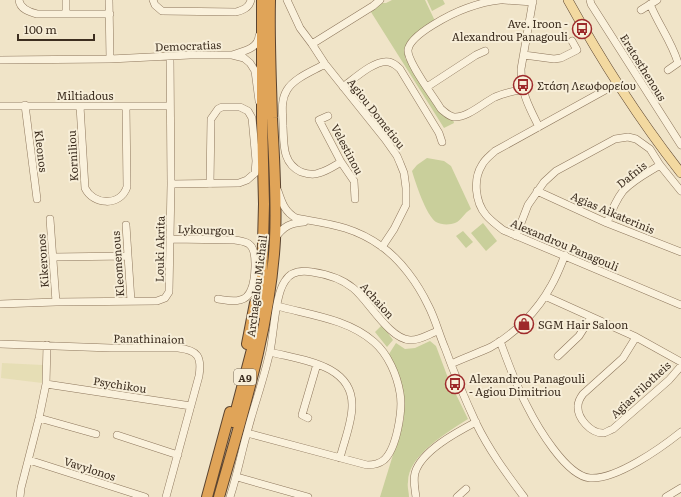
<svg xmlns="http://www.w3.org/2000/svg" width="681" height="497" viewBox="0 0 681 497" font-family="Literata,serif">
<rect width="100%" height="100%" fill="#f0e4c8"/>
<path fill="#e6deb5" d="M2 363 43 365 42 383 1 378Z"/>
<path fill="#c9cf9b" d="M392 0H425L435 21 406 48 405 58 439 111 453 119 454 123 444 128 371 12 381 3H386Z
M427 0H443L445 4 432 11Z
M427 158 444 161 451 166 471 209C464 213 461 221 455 223 450 225 441 225 436 222 426 215 416 184 412 171L417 165Z
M483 223 497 241 486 251 471 233Z
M463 231 473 242 466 248 456 236Z
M382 325 393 340 387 347 375 332Z
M430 341 436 346 448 378 468 419C448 432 408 455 408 482 407 487 409 492 409 497H380L404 419 403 393 396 367 389 354 396 343 405 349 415 348Z"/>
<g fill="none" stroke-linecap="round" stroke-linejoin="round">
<defs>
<path id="minor" d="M19 0C20 9 29 12 37 14H110
M66 0V14
M109 0 110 59
M153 0 155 5 162 11 236 12C243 10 249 8 251 0
M287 0 300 28 312 44 325 64 385 139 397 156 400 163 404 173 406 188V205L394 229 382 247
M500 0C489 1 478 4 467 8 453 13 410 34 408 50 407 62 434 97 441 109 445 112 448 116 454 117 467 118 483 103 495 97 504 93 513 91 522 90
M504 0 533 2
M533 0 521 69C521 93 529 107 539 127
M590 0 591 4 681 145
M650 4C658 24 672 42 678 63L668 70
M641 10 657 0
M312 44 373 6 380 0
M232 55C243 51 258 49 259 36
M524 55 554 59 561 58 577 50 572 41
M0 60 110 59 190 55H232L244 58 250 63 255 71 259 101
M325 64C313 71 294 78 287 90 280 101 283 114 283 126 284 144 282 163 301 172 307 174 314 175 319 173 327 171 334 166 341 162
M618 83 495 151C491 155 485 159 482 165 473 179 475 202 486 215 491 221 497 225 503 230L681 305
M343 87C354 79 375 59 389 62 394 63 397 66 400 69L439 133 442 142
M427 87 476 55 485 51
M25 105 37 199
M0 106H170
M80 106 85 188C93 205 120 207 127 187L126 106
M328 116 319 120 341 162 354 181 355 199
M171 184 239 183 247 180 255 173 256 161 252 118 248 111 240 107H222L218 109 211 119 210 184
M278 191C282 203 285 212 296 218 329 224 353 226 381 246 401 260 418 284 428 305 435 318 439 334 445 348 454 373 465 399 476 423 489 450 506 473 524 497
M537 191 607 223 681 252
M50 219 56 302
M607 223C611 212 616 200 623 191 633 180 647 173 660 165
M126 225 131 301
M516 236 528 205 544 182 556 171 615 139 628 137 636 139 650 149 660 165 681 191
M275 238C284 226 290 223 304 222
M171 239 235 240C240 241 246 241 250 245 258 252 255 281 251 290 249 295 245 299 240 300 233 302 225 300 218 299
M53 257 128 256
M545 296 636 337 681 362
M0 304 56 302 157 301 165 298 169 292 171 184 170 57
M636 337 623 358 583 394C580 398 578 401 578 406 577 418 591 434 604 433 607 432 610 430 613 429L669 380 681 366
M500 341C508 363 516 385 527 406 537 426 566 476 590 478 616 480 661 448 681 432
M0 344 111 348H178C198 350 202 357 199 376L166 497
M270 352C301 360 353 364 352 406 352 423 344 441 340 458
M558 356 579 336 591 317
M451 364C464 358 478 353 491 347 515 334 538 310 551 286 557 276 561 265 565 255
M46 384 191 406
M39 418 96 434
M308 418 302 415 317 364
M247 433 367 465C373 465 379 464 384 460 397 448 403 409 400 393 397 375 388 354 374 342 348 319 310 315 277 306
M117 435 178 455
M29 460 145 497
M237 477 308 497
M20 497 21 488 39 418 46 384 47 345
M230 497C237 476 241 454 247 433 254 405 264 379 270 351 274 333 275 295 285 281 291 271 301 270 312 272 326 274 342 279 353 288 369 301 389 339 410 340 419 341 429 334 438 331
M416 497C415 489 413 481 415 473 421 451 457 432 476 422
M457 497 466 489
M666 497 681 488"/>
<path id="major" d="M568 0C601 60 639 119 681 173"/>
<path id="highway" d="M259 313 262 282 264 204 262 120V0
M247 344 255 303
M233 422 256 334
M207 497 230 412
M219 497C243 412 270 328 275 240 277 199 274 159 272 118 271 79 269 39 270 0"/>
</defs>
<use href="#minor" stroke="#8d765c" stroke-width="8"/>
<use href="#major" stroke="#5b4430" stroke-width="10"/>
<use href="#highway" stroke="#5b4430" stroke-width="12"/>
<use href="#minor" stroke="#faf1dc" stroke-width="7"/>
<use href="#major" stroke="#f3d9a0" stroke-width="9"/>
<use href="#highway" stroke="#e0a458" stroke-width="10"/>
</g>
<defs>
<symbol id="bus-ring" viewBox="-11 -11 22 22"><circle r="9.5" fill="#f7eed8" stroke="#9e2a2b" stroke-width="1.5"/><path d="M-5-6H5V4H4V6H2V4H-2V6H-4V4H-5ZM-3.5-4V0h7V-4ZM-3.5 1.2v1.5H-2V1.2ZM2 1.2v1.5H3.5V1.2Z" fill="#9e2a2b"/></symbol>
<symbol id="shop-ring" viewBox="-11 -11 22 22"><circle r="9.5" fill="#f7eed8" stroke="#9e2a2b" stroke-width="1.5"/><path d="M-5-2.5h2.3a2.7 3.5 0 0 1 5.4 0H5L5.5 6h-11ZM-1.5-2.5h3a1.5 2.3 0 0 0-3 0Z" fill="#9e2a2b"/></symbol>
</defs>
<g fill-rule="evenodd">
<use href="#bus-ring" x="571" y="18" width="22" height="22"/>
<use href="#bus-ring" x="512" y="74" width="22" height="22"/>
<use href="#shop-ring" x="513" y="313" width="22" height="22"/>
<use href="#bus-ring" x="444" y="373" width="22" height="22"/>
</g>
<g text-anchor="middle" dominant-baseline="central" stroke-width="4" stroke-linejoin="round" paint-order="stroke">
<rect fill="#f7eed8" stroke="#756857" stroke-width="1" x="234" y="369" width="22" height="16" rx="3"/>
<g font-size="10" font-weight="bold" fill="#3d2e20">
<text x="245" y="377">A9</text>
</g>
<g font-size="11" fill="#3d2e20" stroke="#f7eed8" text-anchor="start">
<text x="568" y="23" text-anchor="end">Ave. Iroon -<tspan x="568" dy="13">Alexandrou Panagouli</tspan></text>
<text x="537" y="85">Στάση Λεωφορείου</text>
<text x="538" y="324">SGM Hair Saloon</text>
<text x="469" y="378">Alexandrou Panagouli<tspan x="469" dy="13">- Agiou Dimitriou</tspan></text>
</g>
<g font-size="11" fill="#3d2e20" stroke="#f7eed8">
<text transform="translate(188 45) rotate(-2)">Democratias</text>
<text transform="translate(644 67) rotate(58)">Eratosthenous</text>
<text x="85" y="95">Miltiadous</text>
<text transform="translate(377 113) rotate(52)">Agiou Dometiou</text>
<text transform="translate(348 149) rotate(62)">Velestinou</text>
<text transform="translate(42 151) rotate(83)">Kleonos</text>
<text transform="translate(72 156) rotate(-93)">Korniliou</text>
<text transform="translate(631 174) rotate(-39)">Dafnis</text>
<text transform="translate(613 212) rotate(23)">Agias Aikaterinis</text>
<text transform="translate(206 229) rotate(2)">Lykourgou</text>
<text transform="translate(565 244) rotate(23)">Alexandrou Panagouli</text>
<text transform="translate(159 249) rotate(-89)">Louki Akrita</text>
<text transform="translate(42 261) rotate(-94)">Kikeronos</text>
<text transform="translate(117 264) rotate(-94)">Kleomenous</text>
<text transform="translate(256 286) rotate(-83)">Archagelou Michail</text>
<text transform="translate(378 300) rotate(48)">Achaion</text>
<text transform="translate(149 338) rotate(1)">Panathinaion</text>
<text transform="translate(120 384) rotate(9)">Psychikou</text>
<text transform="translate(640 389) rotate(-43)">Agias Filotheis</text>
<text transform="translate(90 468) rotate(18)">Vavylonos</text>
</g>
</g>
<path d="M18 34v6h76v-6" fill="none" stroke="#3d2e20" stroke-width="2"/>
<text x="24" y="34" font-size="12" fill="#3d2e20" stroke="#f7eed8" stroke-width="3" paint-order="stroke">100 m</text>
</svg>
